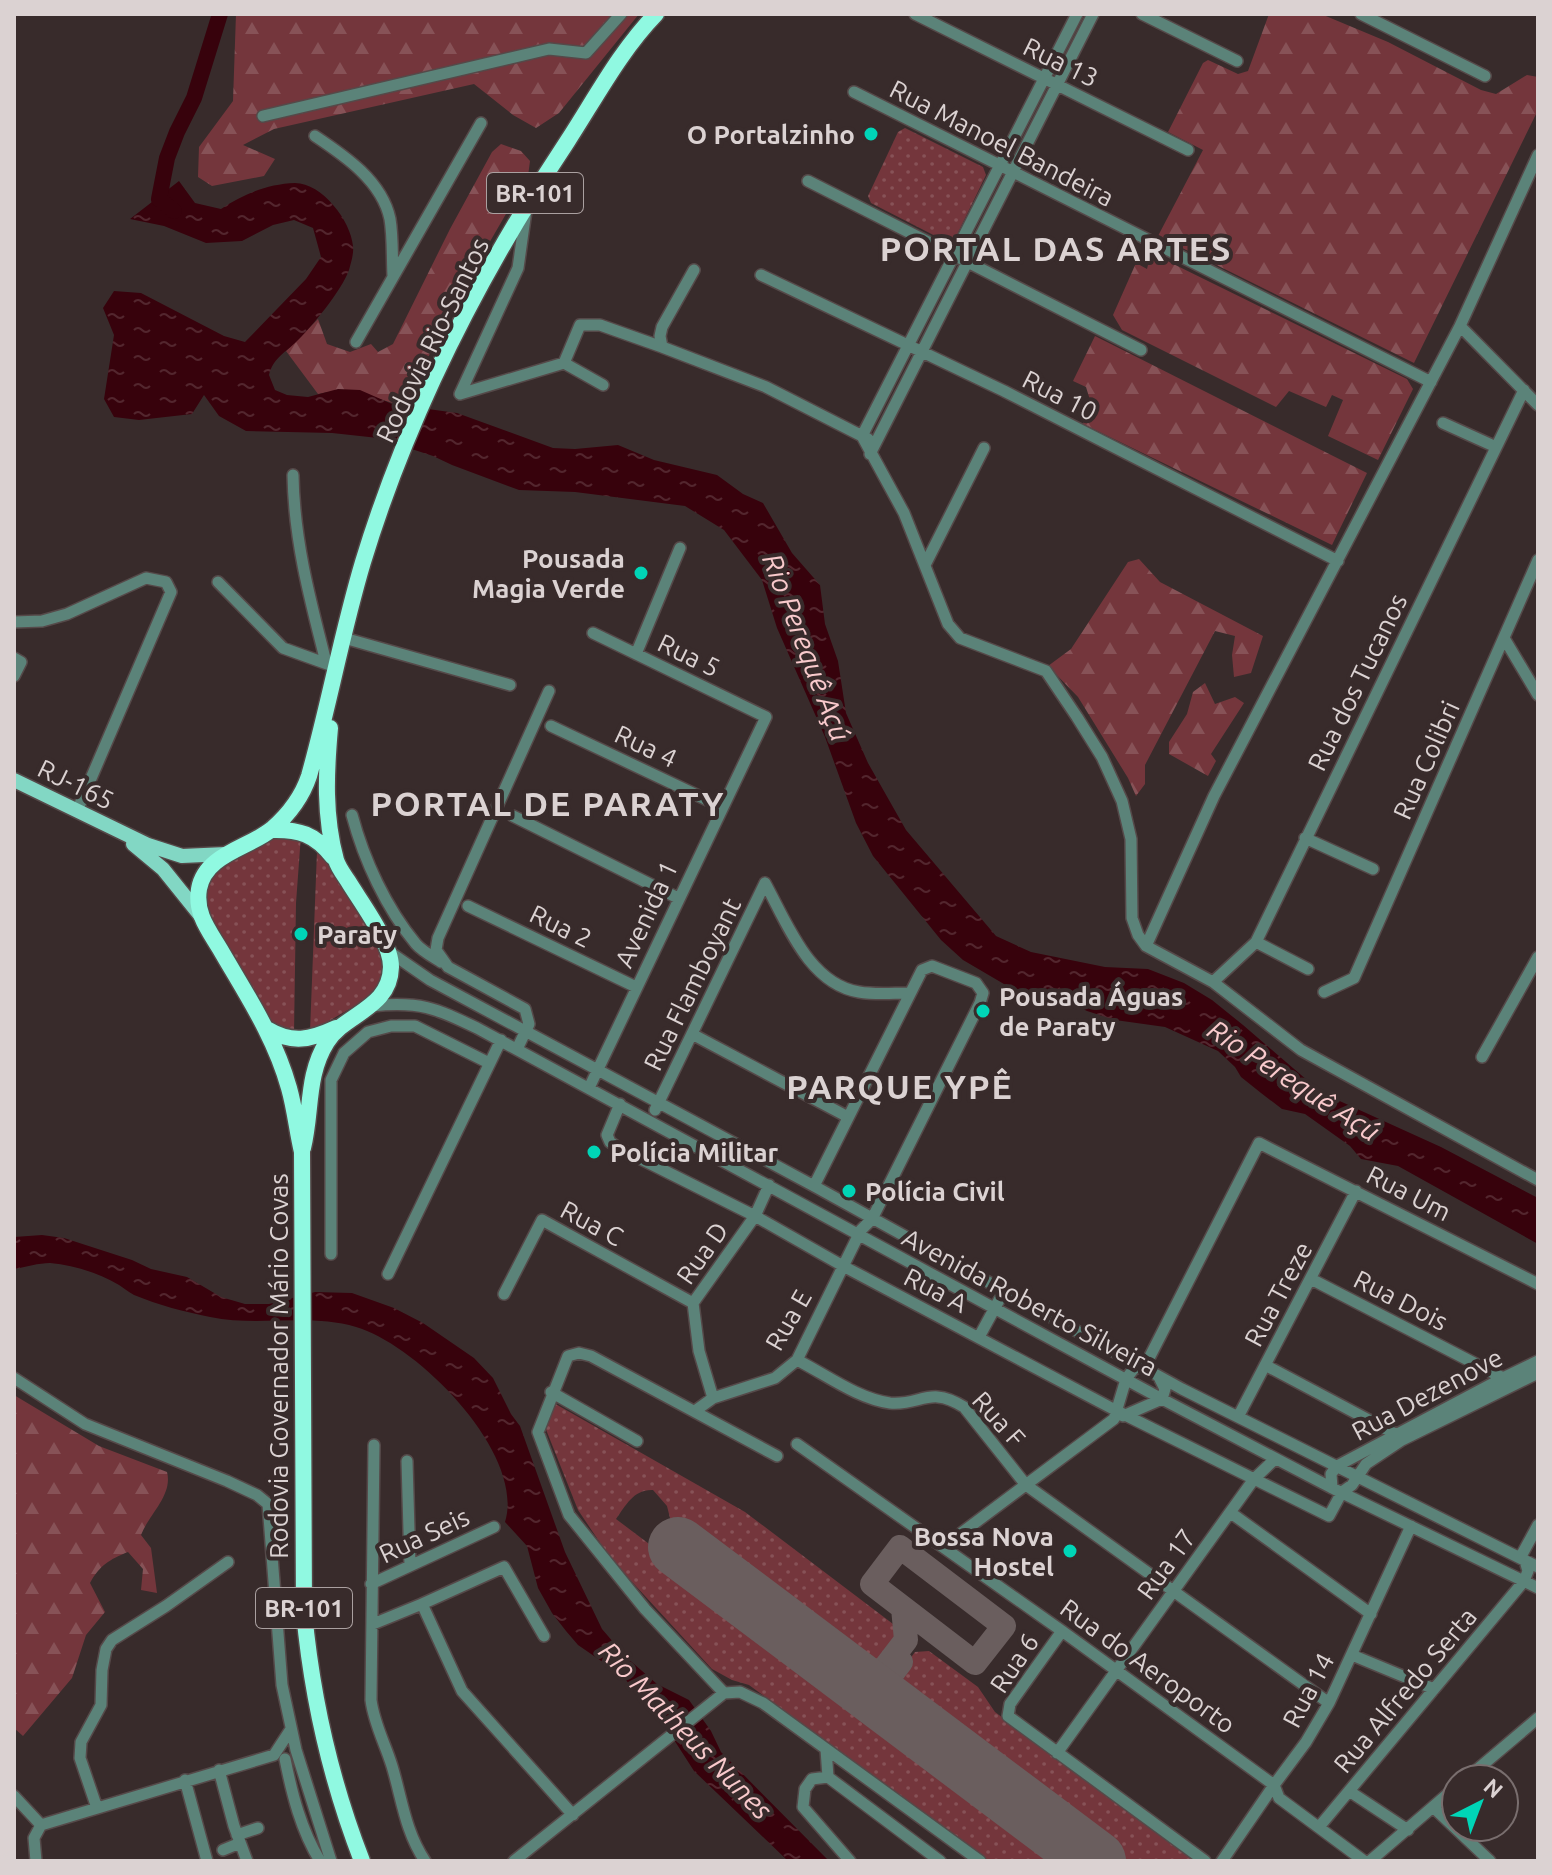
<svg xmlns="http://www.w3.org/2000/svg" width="1552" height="1875" viewBox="0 0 1552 1875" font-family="Ubuntu,sans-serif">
<defs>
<pattern id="grass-dots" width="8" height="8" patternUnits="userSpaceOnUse" patternTransform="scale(2)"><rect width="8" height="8" fill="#74363c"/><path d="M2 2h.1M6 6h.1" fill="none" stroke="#875257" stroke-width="1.8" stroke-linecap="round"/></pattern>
<pattern id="forest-firs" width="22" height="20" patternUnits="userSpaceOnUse" patternTransform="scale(2)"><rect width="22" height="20" fill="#74363c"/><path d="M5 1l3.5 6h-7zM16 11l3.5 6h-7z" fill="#875257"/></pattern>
<pattern id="water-ripples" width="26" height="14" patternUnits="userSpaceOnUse" patternTransform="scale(2)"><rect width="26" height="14" fill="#37020c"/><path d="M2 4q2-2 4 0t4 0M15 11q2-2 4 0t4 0" fill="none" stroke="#53262e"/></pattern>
</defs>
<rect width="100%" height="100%" fill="#382b2b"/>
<path fill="url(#grass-dots)" d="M905 128 983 167 986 175 954 241 949 243 871 203 868 196 898 132Z
M277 835H301L296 903 294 1034 270 1023 205 909 207 880 224 865Z
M317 851 324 854 377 942 385 958 386 974 372 996 310 1032Z
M552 1402 745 1512 897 1627 899 1640 877 1668H864L671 1522 667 1506 653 1490C634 1489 626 1505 616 1519L1070 1861H989L749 1685 732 1680 712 1669 611 1559 578 1510 545 1427Z
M929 1651 978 1687 995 1712 1195 1861H1120L896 1692 895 1679 915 1652Z"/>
<path fill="url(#forest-firs)" d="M236 14H639L559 113 536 128 513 115 474 84 274 129 243 145 275 159 264 176 212 186 198 177 199 147 233 101Z
M1269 14H1321L1388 42 1481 90 1496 94 1527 75 1538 77V110L1414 363 1158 236 1203 150 1168 132 1203 63 1208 60 1238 74 1248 71Z
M501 144 521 151 530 161 528 176 445 319 407 406C368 399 362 384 318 394L286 351 318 319 327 344 350 352 371 344 378 352 393 344 450 229 492 152Z
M1151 253 1407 379 1413 389 1378 460 1328 436 1343 400 1332 395 1326 407 1289 391 1276 407 1122 330 1113 315 1136 263 1147 269Z
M1095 336 1367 473 1332 545 1083 424 1090 400 1086 387 1073 381Z
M1139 559 1160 582 1263 636 1251 673 1234 677 1232 655 1235 636 1215 631 1145 765V784L1136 796 1128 778 1078 697 1048 666 1071 649 1128 562Z
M1205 683 1215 704 1235 697 1244 703 1211 754 1216 761 1208 776 1169 754V742L1187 714 1193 692Z
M14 1395 99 1446 167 1472C173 1495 149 1514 141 1535L151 1548 157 1593 141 1590 143 1569 128 1552C110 1559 99 1566 90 1583L105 1612 86 1635 72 1678 23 1736 14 1728Z"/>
<path fill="url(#water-ripples)" d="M179 181 195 203 221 209C244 194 267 184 295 183 322 183 351 221 353 246 354 253 351 263 349 270 342 290 311 328 295 343 283 354 273 359 269 375L275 390 287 395 308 397 338 389 360 390 392 404 457 413 553 448 575 449 618 445 654 460 717 475 743 494 763 503 792 553 820 585 825 624 838 661 846 713 868 763 906 830 996 936 1031 952 1105 967 1148 969 1184 983 1212 1000 1243 1025 1322 1093 1441 1147 1538 1198V1244L1398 1166 1361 1159 1350 1146 1305 1114 1282 1109 1261 1093 1241 1077 1235 1067 1218 1051 1165 1027 1115 1020 1087 1011 1065 1000 1009 987 963 960 941 940 873 856 856 823 825 737 777 628 762 580 724 530 685 506 575 492 519 490 452 465 433 456 378 438 332 433 246 431 219 416 204 395 192 414 139 420 114 417 104 399 114 335 103 308 114 291 141 293 224 336 245 342 306 279 321 257 313 228 294 220 273 225 242 241 206 243 164 226 130 219Z
M42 1235 64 1238 132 1260 151 1269 187 1277 221 1297 245 1304H269L315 1292 352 1293 394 1308 423 1323 474 1358 493 1378 511 1414 520 1426 565 1552 602 1629 626 1657 657 1684 689 1700 711 1731 721 1752 829 1861H788L694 1771 651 1704 635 1692 623 1676 578 1645 566 1631 552 1613 538 1588 527 1546 505 1522C526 1454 418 1345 356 1327 309 1313 258 1327 210 1317 185 1312 158 1305 134 1295 128 1292 124 1288 119 1285 98 1273 74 1265 50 1263 39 1263 26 1267 14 1269V1237Z"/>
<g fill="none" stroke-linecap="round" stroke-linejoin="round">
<path stroke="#37020c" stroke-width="16" d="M174 211 159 199 167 158 177 132 194 98 220 14"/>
<path stroke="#6a5e5e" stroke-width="24" d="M900 1547 1004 1626 975 1663 872 1584Z
M853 1678 880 1674 906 1640 903 1608
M885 1703 888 1679 901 1662"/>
<path stroke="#6a5e5e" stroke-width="60" d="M678 1547 1096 1861"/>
<defs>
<path id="minor" d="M915 14 1188 150
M1077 14 862 436 904 513 948 624 960 638 1046 671 1077 717 1102 757 1122 801 1131 839 1132 918 1138 935 1146 946 1213 982 1301 1050 1538 1180
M1142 14 1237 61
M1361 14 1485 76
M854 92 1431 382
M263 116 549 49 586 53 621 14
M315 136C345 156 382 181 390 219 393 237 392 258 393 276
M808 181 1141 350
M694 270 662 327 660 336 662 347 766 387 868 439
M761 275 1004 391 1338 561
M1460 326 1538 405
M356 342 481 123
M564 363 580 325H600L662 347
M460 394 518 268 526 211
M460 394 564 363 603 385
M1443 423 1496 447
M870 454 1093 14
M293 475C294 540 310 600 326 662
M925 565 984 448
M218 582 283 648 330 665
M14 622 42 621 67 614 146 578 166 582 171 592 77 811
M344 638 510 685
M1504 638 1538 695
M636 654 680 548
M14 658 21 662 14 676
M551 726 722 807
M352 815C364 860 386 908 416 944 422 951 433 957 441 962
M513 816 678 898
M1305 838 1373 869
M765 883C787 923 809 984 859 992 876 995 893 993 909 993
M468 906 636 987
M1256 942 1308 969
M1146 946 1214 796 1460 326 1538 155
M391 953 430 980 814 1186 1182 1389 1538 1567
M1213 982 1256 942 1524 390
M1324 992 1354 978 1538 560
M372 1006C420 1001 435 1008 477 1028L1162 1399 1332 1488 1538 1588
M692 1034 848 1117
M517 1049 529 1024 525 1009 448 967 436 950 438 938 549 691
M1482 1057 1538 957
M589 1088 766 717 593 633
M620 1104 607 1135 610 1142 617 1147 755 1216 843 1266 1117 1411 1329 1516 1342 1492 1352 1485 1366 1464 1402 1440 1538 1373
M655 1110 765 883
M331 1254V1080L344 1053 368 1032 391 1026H415L489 1063
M388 1274 501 1040
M1311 1279 1503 1378 1504 1381
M504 1294 542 1220 693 1303
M979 1337 1004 1291
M797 1360C825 1374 858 1399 890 1403 921 1406 929 1385 964 1407L1026 1485 1329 1703
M1265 1365 1399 1436
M14 1378 85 1424 227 1481 257 1495 268 1504 282 1685 296 1750 331 1861
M551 1392 637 1441
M713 1398 699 1351 693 1303 755 1216 769 1185
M695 1411 713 1398 775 1378 797 1360 861 1230 872 1219 980 1003 983 993 976 983 932 966 922 970 814 1186
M1123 1416 1162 1399 1165 1389 1159 1377
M1238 1417 1356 1191
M797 1444 1062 1631 1274 1785 1279 1798 1364 1861
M374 1445 371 1700C374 1724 385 1743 392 1766 402 1799 405 1831 425 1861
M777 1456 591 1356 579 1353 568 1356 538 1432 569 1515 645 1609 724 1693 740 1692 763 1703 980 1861
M407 1461 410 1566
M1332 1488 1331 1474 1337 1466 1503 1378 1538 1361
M1231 1513 1371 1614
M944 1546 1114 1419 1126 1379 1135 1367 1144 1368 1259 1143 1538 1284
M1520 1558 1538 1525
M371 1584 494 1527
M422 1604 504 1567 544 1636
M373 1624 422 1604 462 1691 573 1815
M1062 1631 1010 1704 1008 1716 1205 1861
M1352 1655 1434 1689
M826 1749 828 1777
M1057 1753 1254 1479 1275 1459
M285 1759C292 1794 301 1830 320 1861
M219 1770 234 1826 247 1861
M1466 1779 1538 1718
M185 1780 207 1861
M1349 1791 1408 1830
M14 1796 41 1825
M1433 1807 1490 1861
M97 1808 80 1758 81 1742 101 1705 102 1670 106 1649 112 1640 166 1606 228 1562
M1319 1827 1524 1581 1528 1571 1525 1561
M237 1835 258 1828
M223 1850 240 1843
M36 1861 34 1838 41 1825 274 1755 291 1729
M514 1861 724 1693
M850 1861 803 1807 805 1789 812 1779 828 1777 940 1861
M1222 1861 1274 1785 1306 1742 1329 1703 1411 1526
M1370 1861 1456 1787"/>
<path id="major" d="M14 780 148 845 182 856 226 854
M133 844 163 869 200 915"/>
<path id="highway" d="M271 830C299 829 315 834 333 857
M267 1029C292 1044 310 1040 336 1028
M303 1148C312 1112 306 1075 327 1042 345 1013 390 1009 391 967 391 942 362 904 348 881 344 875 338 867 336 860 324 816 326 773 330 728
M362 1861C331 1781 312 1698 304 1612L302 1152C297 1131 295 1109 289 1088 275 1037 246 994 220 949 208 929 195 913 199 889 205 854 249 848 272 829 288 815 302 797 309 776 329 705 342 632 363 562 408 414 482 270 567 142 595 99 620 51 656 14"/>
</defs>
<use href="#minor" stroke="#554949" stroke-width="14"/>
<use href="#major" stroke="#554949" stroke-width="17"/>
<use href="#highway" stroke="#554949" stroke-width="19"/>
<use href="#minor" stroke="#5b8379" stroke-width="11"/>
<use href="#major" stroke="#82d7c4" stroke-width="14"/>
<use href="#highway" stroke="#90f9e1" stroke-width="16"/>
</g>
<g fill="#00d5b7" stroke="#382b2b" stroke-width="3">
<circle cx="871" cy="134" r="8"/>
<circle cx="641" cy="573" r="8"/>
<circle cx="301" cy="934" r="8"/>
<circle cx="983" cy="1011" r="8"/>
<circle cx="594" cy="1152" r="8"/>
<circle cx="849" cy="1191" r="8"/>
<circle cx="1070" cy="1551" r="8"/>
</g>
<g text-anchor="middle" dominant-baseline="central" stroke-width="8" stroke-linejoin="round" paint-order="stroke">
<g fill="#382b2b" stroke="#aaa0a0" stroke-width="2">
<rect x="487" y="173" width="96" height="40" rx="6"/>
<rect x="256" y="1588" width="96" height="40" rx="6"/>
</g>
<g font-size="24" font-weight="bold" fill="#dbd2d2">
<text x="535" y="193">BR-101</text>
<text x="304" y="1608">BR-101</text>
</g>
<g font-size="26" fill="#dbd2d2" stroke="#382b2b">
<text transform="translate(1061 62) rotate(26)">Rua 13</text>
<text transform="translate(1002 143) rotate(27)">Rua Manoel Bandeira</text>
<text transform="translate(432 340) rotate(-64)">Rodovia Rio-Santos</text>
<text transform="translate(1060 395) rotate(27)">Rua 10</text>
<text transform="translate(689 655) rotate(26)">Rua 5</text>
<text transform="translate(1357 682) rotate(-64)">Rua dos Tucanos</text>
<text transform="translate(646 746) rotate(25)">Rua 4</text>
<text transform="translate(1426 760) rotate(-66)">Rua Colibri</text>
<text transform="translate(76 784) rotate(26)">RJ-165</text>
<text transform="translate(646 914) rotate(-65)">Avenida 1</text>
<text transform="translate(561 926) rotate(26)">Rua 2</text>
<text transform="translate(692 984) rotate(-64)">Rua Flamboyant</text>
<text transform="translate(1409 1193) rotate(27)">Rua Um</text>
<text transform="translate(592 1223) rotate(28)">Rua C</text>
<text transform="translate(702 1253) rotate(-55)">Rua D</text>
<text transform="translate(936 1290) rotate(27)">Rua A</text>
<text transform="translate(1278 1294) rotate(-62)">Rua Treze</text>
<text transform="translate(1401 1300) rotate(27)">Rua Dois</text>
<text transform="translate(1030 1302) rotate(28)">Avenida Roberto Silveira</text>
<text transform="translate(788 1320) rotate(-60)">Rua E</text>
<text transform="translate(278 1366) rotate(-90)">Rodovia Governador Mário Covas</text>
<text transform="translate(1427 1394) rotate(-28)">Rua Dezenove</text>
<text transform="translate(999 1419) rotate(48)">Rua F</text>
<text transform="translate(424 1535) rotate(-25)">Rua Seis</text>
<text transform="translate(1166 1564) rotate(-54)">Rua 17</text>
<text transform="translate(1014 1663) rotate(-56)">Rua 6</text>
<text transform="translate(1148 1666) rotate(36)">Rua do Aeroporto</text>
<text transform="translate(1308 1690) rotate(-62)">Rua 14</text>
<text transform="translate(1405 1690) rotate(-50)">Rua Alfredo Serta</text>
</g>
<g font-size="26" font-weight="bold" fill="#dbd2d2" stroke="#382b2b" text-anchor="start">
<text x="855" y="134" text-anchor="end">O Portalzinho</text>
<text x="625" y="558" text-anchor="end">Pousada<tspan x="625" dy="30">Magia Verde</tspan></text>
<text x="317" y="934">Paraty</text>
<text x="999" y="996">Pousada Águas<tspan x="999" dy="30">de Paraty</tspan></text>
<text x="610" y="1152">Polícia Militar</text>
<text x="865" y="1191">Polícia Civil</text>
<text x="1054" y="1536" text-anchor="end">Bossa Nova<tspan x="1054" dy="30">Hostel</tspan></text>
</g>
<g font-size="28" font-style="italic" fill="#f9cacc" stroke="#382b2b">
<text transform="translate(807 647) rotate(69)">Rio Perequê Açú</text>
<text transform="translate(1294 1080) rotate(33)">Rio Perequê Açú</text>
<text transform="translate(686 1730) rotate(46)">Rio Matheus Nunes</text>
</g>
<g font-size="34" font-weight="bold" letter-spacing="2" fill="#dbd2d2" stroke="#382b2b">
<text x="1056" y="248">PORTAL DAS ARTES</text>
<text x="548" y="803">PORTAL DE PARATY</text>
<text x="900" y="1086">PARQUE YPÊ</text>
</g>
</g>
<rect width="1552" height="1875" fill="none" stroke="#dbd2d2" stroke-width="32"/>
<g transform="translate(1480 1803) rotate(42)"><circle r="38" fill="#382b2b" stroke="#796e6e" stroke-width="2"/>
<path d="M0-6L14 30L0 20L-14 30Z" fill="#00d5b7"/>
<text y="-12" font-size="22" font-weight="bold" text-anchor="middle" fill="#dbd2d2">N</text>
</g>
</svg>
